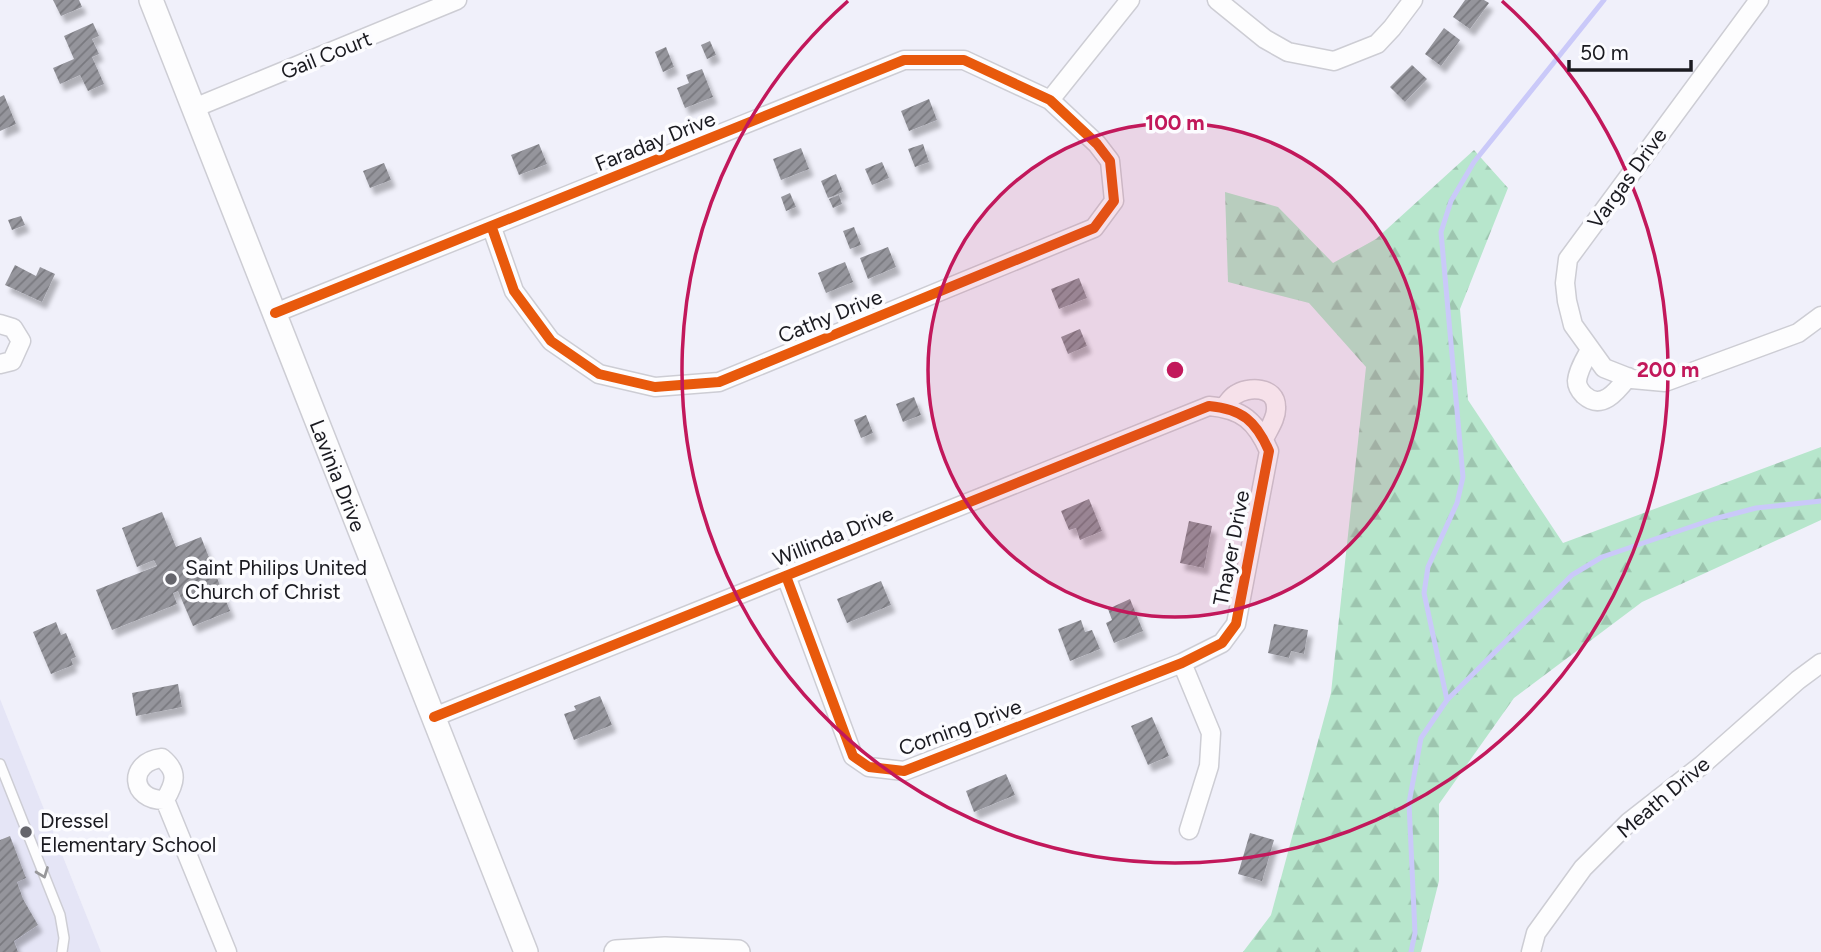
<svg xmlns="http://www.w3.org/2000/svg" width="1821" height="952" viewBox="0 0 1821 952" font-family="Figtree,sans-serif">
<defs>
<pattern id="forest-firs" width="22" height="20" patternUnits="userSpaceOnUse" patternTransform="scale(1.75)"><rect width="22" height="20" fill="#b7e6cc"/><path d="M5 1l3.5 6h-7zM16 11l3.5 6h-7z" fill="#9dc5af"/></pattern>
<pattern id="building-hatch" width="6" height="6" patternUnits="userSpaceOnUse" patternTransform="scale(1.75)"><rect width="6" height="6" fill="#95959c"/><path d="M-1 1l2-2M0 6l6-6M5 7l2-2" fill="none" stroke="#79797f"/></pattern>
<filter id="shadow"><feDropShadow dx="4.5" dy="7" stdDeviation="2" flood-color="#0004"/></filter>
</defs>
<rect width="100%" height="100%" fill="#f0f0fa"/>
<path fill="#e5e5f6" d="M0 699 101 952H0Z"/>
<path fill="url(#forest-firs)" d="M1474 150 1508 188 1460 309 1468 400 1563 543 1821 447V520L1642 602 1514 698 1439 804V881L1421 952H1243L1271 915 1331 693 1366 367 1309 303 1228 282 1225 192 1278 207 1333 263 1376 239Z"/>
<g fill="none" stroke-linecap="round" stroke-linejoin="round">
<path stroke="#cac9f9" stroke-width="5" d="M1447 700 1424 593 1428 567 1457 503 1463 477 1441 232 1451 201 1474 162 1604 0
M1411 952 1415 933 1409 803 1421 738 1447 700 1572 575 1602 557 1714 519 1756 508 1821 501"/>
</g>
<path fill="url(#building-hatch)" filter="url(#shadow)" d="M53 0H79L82 7 61 16Z
M1465 0H1484L1489 3 1470 29 1453 17Z
M93 23 99 36 92 39 99 54 92 57 104 84 88 91 80 75 60 84 53 68 74 59 64 36Z
M1444 28 1460 40 1441 66 1425 54Z
M710 41 716 55 707 59 701 45Z
M666 47 674 67 663 72 655 52Z
M1412 65 1427 79 1405 102 1390 87Z
M702 69 713 97 685 108 677 88 689 83 686 75Z
M4 95 16 124 0 131V97Z
M929 99 937 120 909 131 901 111Z
M539 144 547 164 519 175 511 155Z
M923 144 929 162 915 167 908 149Z
M801 148 809 169 781 180 773 159Z
M882 162 889 178 872 185 865 169Z
M384 163 391 180 370 188 363 171Z
M836 174 843 192 828 198 821 181Z
M790 193 796 207 786 211 781 197Z
M839 195 842 204 833 208 829 199Z
M21 216 25 225 12 230 8 220Z
M854 227 861 245 850 249 843 231Z
M888 247 896 267 868 279 860 258Z
M845 262 853 282 826 293 818 273Z
M15 265 36 276 40 267 55 274 42 302 5 285Z
M1079 278 1087 298 1059 309 1051 289Z
M1080 329 1087 346 1068 354 1061 337Z
M914 397 921 415 903 422 896 404Z
M866 415 873 433 861 438 854 420Z
M1089 499 1102 531 1080 540 1076 528 1069 530 1061 511Z
M162 512 176 547 201 537 230 611 193 626 178 591 173 593 177 604 112 630 96 590 157 566 154 560 137 567 122 528Z
M1189 521 1212 526 1204 568 1180 563Z
M881 581 891 605 847 623 837 599Z
M1130 599 1143 631 1114 643 1106 623 1112 620 1108 609Z
M1081 620 1085 632 1092 630 1100 649 1070 661 1058 629Z
M56 622 61 635 66 633 76 657 71 659 73 665 51 674 33 632Z
M1274 624 1308 630 1304 654 1291 651 1289 658 1268 653Z
M178 684 182 707 136 716 132 693Z
M600 696 612 725 574 740 564 714 576 710 574 706Z
M1152 717 1169 756 1148 765 1131 726Z
M1006 774 1015 795 974 812 966 791Z
M1250 833 1274 840 1262 881 1238 874Z
M10 836 26 878 17 882 23 899 38 925 14 941 18 952H0V840Z"/>
<g fill="none" stroke-linecap="round" stroke-linejoin="round">
<defs>
<path id="service" d="M0 764 60 915 64 938 62 952"/>
<path id="minor" d="M1217 0 1265 39 1288 52 1334 61 1377 44 1392 28 1413 0
M1759 0 1568 259 1565 283 1567 301 1573 325 1604 368 1632 379 1665 382 1798 333 1821 316
M1050 100 1130 0
M194 108 457 0
M275 313 904 60H964L1050 100 1097 144 1110 161 1114 201 1094 228 719 382 655 387 599 374 551 341 514 291 492 228
M0 324 13 328 21 341 12 361 0 364
M1590 350C1585 359 1578 370 1577 381 1577 387 1580 391 1584 395 1602 411 1617 391 1628 377
M1224 407C1227 404 1231 397 1235 395 1248 386 1276 386 1276 407 1277 418 1268 430 1264 439
M1182 663 1211 733 1209 766 1189 830
M434 717 1209 406C1242 409 1256 421 1269 451L1236 624 1222 643 1182 663 904 771 869 767 853 756 786 576
M162 758C179 772 175 783 165 800 130 801 127 762 162 758Z
M165 800 227 952
M1531 952 1536 933 1583 868 1629 822 1702 765 1798 680 1821 663"/>
<g id="tertiary">
<path id="s1" d="M151 0 526 952"/>
<path d="M616 952 665 949 738 952"/>
</g>
</defs>
<use href="#service" stroke="#cdcdd4" stroke-width="12"/>
<use href="#minor" stroke="#cdcdd4" stroke-width="21"/>
<use href="#tertiary" stroke="#cdcdd4" stroke-width="26"/>
<use href="#service" stroke="#fdfdfe" stroke-width="9"/>
<use href="#minor" stroke="#fdfdfe" stroke-width="18"/>
<use href="#tertiary" stroke="#fdfdfe" stroke-width="23"/>
<defs>
<path id="cycleway" d="M275 313 904 60H964L1050 100 1097 144 1110 161 1114 201 1094 228 719 382 655 387 599 374 551 341 514 291 492 228
M434 717 1209 406C1242 409 1256 421 1269 451L1236 624 1222 643 1182 663 904 771 869 767 853 756 786 576"/>
</defs>
<use href="#cycleway" stroke="#fcfcff" stroke-width="15"/>
<use href="#cycleway" stroke="#e8590c" stroke-width="10"/>
</g>
<defs><path id="oneway-chevron" d="M-2-3.5L2.5 0L-2 3.5" fill="none" stroke-width="1.6" stroke-linecap="round" stroke-linejoin="round" transform="scale(1.75)"/></defs>
<use stroke="#97979a" href="#oneway-chevron" transform="translate(43 873) rotate(69)"/>
<circle cx="1175" cy="370" r="247" fill="#c2185b" fill-opacity=".12"/>
<g fill="none" stroke="#c2185b" stroke-width="3.5">
<circle cx="1175" cy="370" r="247"/>
<path d="M1502 1A493 493 0 1 1 848 1"/>
</g>
<g fill="#65656c" stroke="#fcfcff" stroke-width="2.5">
<circle cx="171" cy="579" r="7"/>
<circle cx="26" cy="832" r="7"/>
</g>
<g text-anchor="middle" dominant-baseline="central" stroke-width="7" stroke-linejoin="round" paint-order="stroke">
<g font-size="21" fill="#1a1a20" stroke="#fcfcff">
<text transform="translate(326 55) rotate(-22)">Gail Court</text>
<text transform="translate(655 141) rotate(-22)">Faraday Drive</text>
<text transform="translate(1627 178) rotate(-54)">Vargas Drive</text>
<text transform="translate(830 316) rotate(-22)">Cathy Drive</text>
<text stroke="none"><textPath href="#s1" startOffset="511">Lavinia Drive</textPath></text>
<text transform="translate(833 536) rotate(-22)">Willinda Drive</text>
<text transform="translate(1231 548) rotate(-79)">Thayer Drive</text>
<text transform="translate(960 727) rotate(-20)">Corning Drive</text>
<text transform="translate(1663 797) rotate(-40)">Meath Drive</text>
</g>
<g font-size="21" fill="#1a1a20" stroke="#fcfcff" text-anchor="start">
<text x="185" y="567">Saint Philips United<tspan x="185" dy="24">Church of Christ</tspan></text>
<text x="40" y="820">Dressel<tspan x="40" dy="24">Elementary School</tspan></text>
</g>
</g>
<circle cx="1175" cy="370" r="10" fill="#c2185b" stroke="#fcfcff" stroke-width="3.5"/>
<g font-size="21" text-anchor="middle" font-weight="bold" fill="#c2185b" stroke="#fcfcff" stroke-width="7" stroke-linejoin="round" paint-order="stroke">
<text x="1175" y="130">100 m</text>
<text x="1668" y="377">200 m</text>
</g>
<path d="M1569 60v10h122v-10" fill="none" stroke="#1a1a20" stroke-width="3.5"/>
<text x="1580" y="60" font-size="21" fill="#1a1a20" stroke="#fcfcff" stroke-width="5" paint-order="stroke">50 m</text>
</svg>
